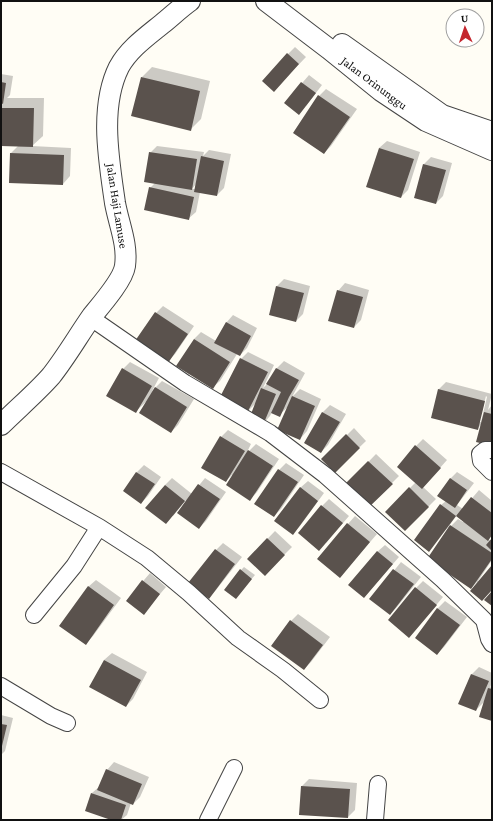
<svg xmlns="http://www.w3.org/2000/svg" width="493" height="821" viewBox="0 0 493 821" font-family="'Crimson Pro',serif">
<rect width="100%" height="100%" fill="#fffdf5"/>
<path fill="#0003" fill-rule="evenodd" d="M295 47 306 57 281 83 288 54Z
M152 67 210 81 201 119 190 130 142 77Z
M1 74 13 76 10 95 7 98H44L43 136 32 146 71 148 70 176 63 184 10 182 11 153 18 146 1 145Z
M309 75 322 85 306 106 285 103Z
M326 89 357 109 331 146 324 153 294 132 319 96Z
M387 141 420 152 408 190 401 197 379 148Z
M157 146 204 152 203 156 209 150 231 154 224 188 217 195 200 192 196 212 188 219 150 188 155 183 150 153ZM196 184 195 189H192Z
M431 157 452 163 443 196 436 203 424 164Z
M284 279 310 286 303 314 296 321 270 314 277 286Z
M345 283 369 290 361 320 354 327 338 291Z
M163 306 194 326 175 354 168 361 137 340 156 313Z
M233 315 257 328 247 348 240 355 237 354 220 381 212 388 194 339 201 332 216 341 226 323Z
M248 352 274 365 263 388 269 382 277 368 284 361 305 373 292 397 300 389 321 399 307 431 300 439 288 407 279 415 272 412 270 416 263 424 257 402 247 412 241 359Z
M130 362 159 378 152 391 162 381 194 399 178 425 171 432 146 402 135 412 123 369Z
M446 382 492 394 488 410 492 405V445L482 424 477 429 432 417 439 389ZM486 396 487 397 481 422H479Z
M330 405 346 414 328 445 321 452 305 443 323 412Z
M354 428 366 441 335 471 323 459Z
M228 430 251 444 246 454 256 444 279 459 257 492 250 500 232 475 226 481 221 437Z
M423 439 447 460 423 487 436 499 405 530 386 512 416 482V446Z
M376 454 399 476 366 509 344 487Z
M286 463 304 475 281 509 274 516 255 504 279 470Z
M144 465 161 477 148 496 141 503 124 491 137 472Z
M457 472 474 483 457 505 463 509 479 490 492 501V535L488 539 491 541 492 540V560L478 581 479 582 492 567V589L477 582 471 588 448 527 428 550 441 505 446 501 450 479ZM457 515 464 521 463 522 458 519 449 528 448 527Z
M172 478 192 494 205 478 226 492 206 521 199 528 186 500 173 516 165 485Z
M308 481 324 493 300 526 293 533 300 488Z
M329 499 349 516 326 543 322 506Z
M355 516 377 534 340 577 318 558Z
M275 531 292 547 265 574 248 559Z
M223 543 242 557 216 590 209 598 216 550Z
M385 545 399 557 364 597 377 552Z
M401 562 421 577 397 607 390 614 371 599Z
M244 567 255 575 239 594 241 570Z
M150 573 166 587 144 613 127 600Z
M96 580 121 598 93 636 86 643 88 587Z
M423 581 443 597 416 629V588Z
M445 601 467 617 444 647 437 654 416 638 438 608Z
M298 614 330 637 311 662 304 669 291 621Z
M112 653 147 672 133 699 126 706 104 660Z
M479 667 492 673V682L490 688 492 685V720L485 701 476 710 472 674Z
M1 715 13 718 5 751 1 755Z
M114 762 149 777 140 797 133 804 131 803 127 815 121 820H114L92 793 100 786 107 770Z
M309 779 357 783 355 810 348 817 300 814 302 786Z"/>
<path fill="#5a524d" d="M287 53 299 64 274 92 262 81Z
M141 77 200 91 191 131 131 116Z
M1 82 6 83 3 104 1 103Z
M301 82 316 93 299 115 284 103Z
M318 95 350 117 324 154 293 133Z
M1 108H34L33 147 1 146Z
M379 148 414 159 401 198 366 187Z
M149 152 197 159 192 190 144 182Z
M10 153 64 155 63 185 9 183Z
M201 156 224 161 217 196 194 192Z
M423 164 446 170 436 204 414 198Z
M149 187 194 197 189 220 144 210Z
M276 286 304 293 296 322 269 315Z
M337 290 363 297 354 328 328 321Z
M155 312 188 334 168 363 135 341Z
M226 322 251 336 240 356 214 343Z
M194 339 230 362 213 389 176 366Z
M240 358 268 372 247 413 219 399Z
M122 368 152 386 136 413 106 396Z
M276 368 299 380 289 397 280 417 271 413 281 392 266 384Z
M155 387 187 407 171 433 139 413Z
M261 388 276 394 263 425 249 419Z
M438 389 485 401 478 430 431 418Z
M292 396 315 406 300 440 277 430Z
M322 412 340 422 321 453 304 443Z
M484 412 492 414V446L476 442Z
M346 434 360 448 335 473 321 459Z
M220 436 245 451 226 482 201 468Z
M415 445 441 468 422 489 397 467Z
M248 450 273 466 250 501 226 485Z
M368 461 393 484 366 510 342 487Z
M278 469 298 482 274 517 254 504Z
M136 472 155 484 141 504 123 491Z
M450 478 467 490 455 508 437 496Z
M198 484 220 499 199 529 177 513Z
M165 485 185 501 166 524 145 508Z
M300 487 318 501 293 535 274 521Z
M409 487 429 507 405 531 385 512Z
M471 497 492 513V535L488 541 456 516 429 552 414 540 440 504 456 516Z
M321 505 343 523 319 551 298 533Z
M347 523 370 542 340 578 317 559Z
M450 525 492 553V559L471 589 427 559Z
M267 538 285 555 265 576 247 559Z
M492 538V551L486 545Z
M215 549 235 564 209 599 188 583Z
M377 551 393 564 364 598 348 585Z
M492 565V590L482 601 470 591Z
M240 569 252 579 236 599 224 590Z
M393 569 414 584 390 615 369 599Z
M142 580 160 594 144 615 126 601Z
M88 586 114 605 86 645 59 626Z
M415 587 437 605 409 638 388 620Z
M492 591V606L484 600Z
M437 608 460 625 437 655 415 638Z
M290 620 323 645 304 670 271 646Z
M104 660 141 680 126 707 89 687Z
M471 674 489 681 476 711 458 704Z
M488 688 492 689V721L479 717Z
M1 724 7 725 2 746H1Z
M106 769 142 784 133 805 97 790Z
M301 786 350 789 348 818 299 815Z
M91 793 126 805 121 820H111L85 811Z"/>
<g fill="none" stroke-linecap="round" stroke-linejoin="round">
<defs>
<path id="minor" d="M91 318 185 383 270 433 325 475 443 580 484 620 489 639 492 644
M492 450H485L480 454 481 461 492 472
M1 472 99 527 147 558 189 593 238 638 283 670 320 700
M34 615 74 566 99 527
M1 686 51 716 67 723
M208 820 234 768
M375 820 378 784"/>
<path id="tertiary" d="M266 1 329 49 381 91 426 121 492 150
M342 44 442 115 492 132
M1 425C16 410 37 392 51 376 66 357 78 336 92 316 101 305 123 280 125 266 128 244 119 225 115 203 109 161 99 107 119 67 129 49 146 37 162 24 171 17 180 8 190 1"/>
</defs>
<use href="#minor" stroke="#444" stroke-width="18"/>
<use href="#tertiary" stroke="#444" stroke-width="22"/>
<use href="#minor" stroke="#fff" stroke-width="16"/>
<use href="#tertiary" stroke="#fff" stroke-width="20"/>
</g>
<g text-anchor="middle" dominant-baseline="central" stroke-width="4" stroke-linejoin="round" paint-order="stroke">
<g font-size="12" fill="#111" stroke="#fff">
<text transform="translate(374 83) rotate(37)">Jalan Orinunggu</text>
<text transform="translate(117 206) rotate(81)">Jalan Haji Lamuse</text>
</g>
</g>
<rect width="493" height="821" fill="none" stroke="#111111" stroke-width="4"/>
<g transform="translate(465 28) rotate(357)"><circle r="19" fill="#ffffff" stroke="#a0a0a0"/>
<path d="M0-3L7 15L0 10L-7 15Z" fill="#c4262e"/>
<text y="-6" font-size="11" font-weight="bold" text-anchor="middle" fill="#111111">U</text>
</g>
</svg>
